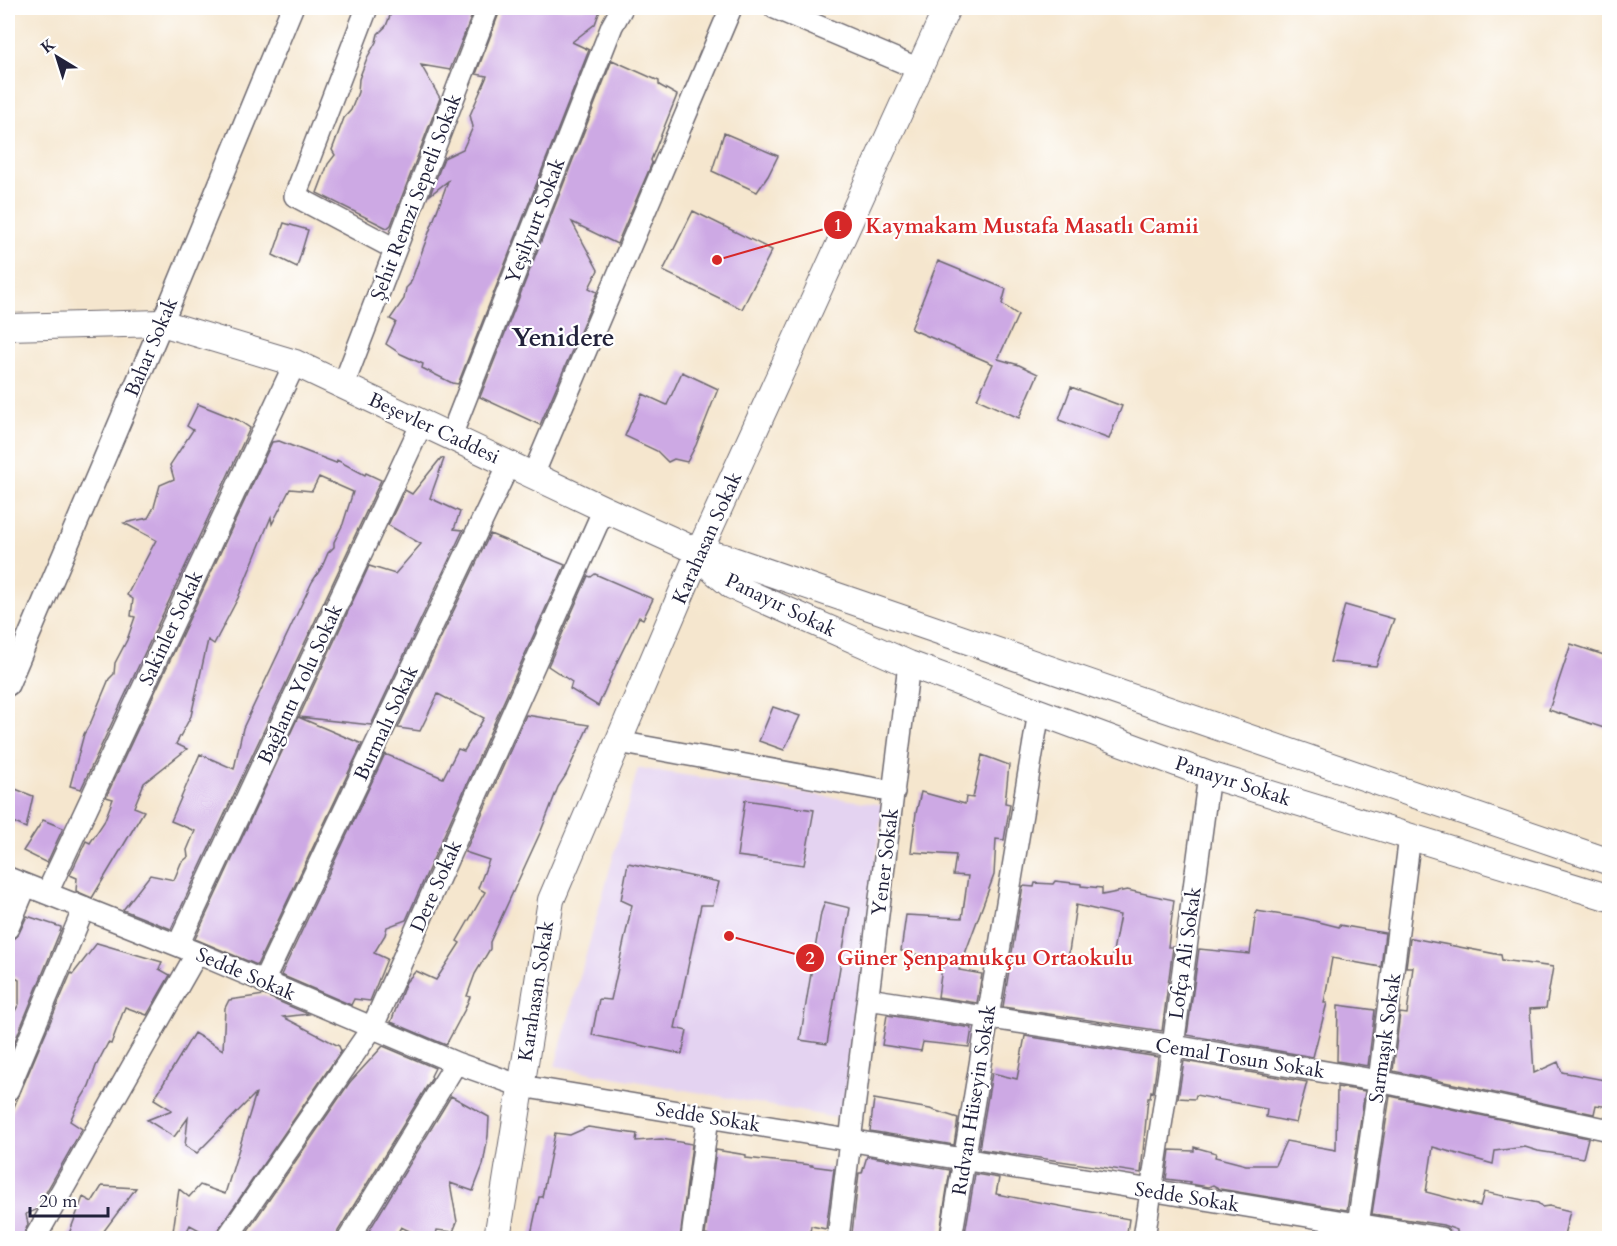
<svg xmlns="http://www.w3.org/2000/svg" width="1617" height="1246" viewBox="0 0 1617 1246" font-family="Cardo,serif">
<rect width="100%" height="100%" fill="#fff"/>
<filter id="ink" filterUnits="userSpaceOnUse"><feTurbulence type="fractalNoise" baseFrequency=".0167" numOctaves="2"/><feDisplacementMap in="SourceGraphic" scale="12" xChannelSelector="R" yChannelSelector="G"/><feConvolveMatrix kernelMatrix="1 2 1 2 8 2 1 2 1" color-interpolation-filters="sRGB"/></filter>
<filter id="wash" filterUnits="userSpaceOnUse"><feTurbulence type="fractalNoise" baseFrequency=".008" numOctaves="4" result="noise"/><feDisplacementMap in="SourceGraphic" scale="24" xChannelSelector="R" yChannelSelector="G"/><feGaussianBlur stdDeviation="1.35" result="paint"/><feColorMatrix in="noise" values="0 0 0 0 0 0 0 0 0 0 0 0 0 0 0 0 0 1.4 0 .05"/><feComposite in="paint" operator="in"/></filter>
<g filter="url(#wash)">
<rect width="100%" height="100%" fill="#f5e6ce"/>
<path fill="#e4d3f1" d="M638 768 883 805 842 1119 555 1066Z"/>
<g id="blocks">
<path fill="#cda9e4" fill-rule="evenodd" d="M393 8H475L450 70 421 65 440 98 391 225 387 228 317 193 328 164 335 155 332 150 344 118 351 110 358 92 359 79 367 58 376 42 378 34 386 26Z
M501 8H601L595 24 572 42 589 50 458 384 452 383 422 368 423 364 401 354 386 344 396 322 390 319 404 299 406 288 410 284 448 181 430 195 444 158 463 149 473 127 470 115 487 76 476 74Z
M612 60 659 81V85L677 95 651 160 652 163 617 244 572 222 598 270 589 288 597 292 540 425 480 397Z
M724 133 778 156 768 176 757 192 712 171Z
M693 211 772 250 742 309 663 271Z
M284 223 308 230 297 267 273 255Z
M938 261 1006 289 1002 304 1018 315 998 359 1019 365 1038 374 1019 418 977 399 993 364 911 329Z
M682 372 718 389 696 445 687 462 674 459 668 462 657 451 625 436 643 394 667 405Z
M1071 387 1122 406 1109 439 1059 420Z
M198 404 238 420 250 428 81 789 70 786 84 734 91 722 109 679 114 674 115 663 127 640 135 617 131 616 133 599 127 595 156 540 124 523 148 518 154 507 160 485 174 479 170 465 193 430 187 426Z
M279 441 336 463 337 460 365 475 366 473 381 480 171 929 123 910 150 875 174 880 181 863 188 857 187 850 195 831 171 821 200 754 234 769 243 728 312 582 322 567 328 553 334 547V542L343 524 353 492 319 477 312 491 290 489 272 524 271 517 238 598 214 644 208 640 191 716 176 744 187 749 144 783 134 807 144 811 92 898 76 891 77 878 70 875 86 841 90 843 104 822 113 799 106 797 272 442Z
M441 458 444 459 430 498 460 512 454 529 463 530 371 725 299 717 369 566 395 574 421 544 388 525 405 490 412 494Z
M490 534 565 565 406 920 387 927 385 935 374 953 387 959 370 1001 354 999 351 1005 281 975 385 754 443 778 458 749 464 751 484 718 438 694 420 731 398 728Z
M595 574 653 599 643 619 639 617 618 660 598 706 570 689 572 682 548 666 588 576 591 577Z
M1345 605 1394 619 1376 666 1330 662Z
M1571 644 1610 657V730L1549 710Z
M773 707 800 716 784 750 759 741Z
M526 715 589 725 566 775 558 787 541 831 490 942V949L475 974 467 996 470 997 464 1011 446 1045 391 1022 406 982 416 971 436 980 460 943 457 941 485 892 478 888 489 860 465 852Z
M298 717 362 744 257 965 195 939Z
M982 755 1009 765 1005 803 1010 804 1004 840 996 839 994 875 959 970 982 974 977 1003 938 997 943 960 901 951 906 915 962 918 968 876 953 875 956 855 911 852 916 813 921 792 965 804 966 797 973 798Z
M8 786 33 796 26 828 8 820Z
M745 800 814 810 804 865 737 856Z
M43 820 63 828 47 863 23 851Z
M628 863 719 882 713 905H701L675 1028 687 1031 682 1054 592 1035 599 999 611 1000 632 905 621 900Z
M1055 881 1081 884V886L1102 888V895L1127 890 1174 900 1168 947H1173L1162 1031 1003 1007 1023 886 1034 887 1035 883 1053 884ZM1076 905 1120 915 1110 967 1068 959Z
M825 902 850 908 827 1044 800 1040 821 913Z
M1256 911 1303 918 1339 927V925L1385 933 1381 967 1332 958 1324 1003H1327L1313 1057 1187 1035 1199 949 1250 954Z
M27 916 61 927V929L8 1058V1042H13L9 1021 19 1004V980L8 974V951L13 939 19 933Z
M1412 938 1501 955 1502 960 1553 967 1546 1008 1530 1009 1534 1073 1558 1062 1562 1072 1610 1081V1107L1596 1105 1594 1114 1393 1071 1400 1013 1407 1014 1413 967H1406L1410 939Z
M97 943 162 962 159 969 170 975 147 1015 125 1007 111 1044 108 1043 96 1066 89 1086 78 1104 70 1121 82 1129 36 1210 26 1214 28 1224 22 1239H17L8 1232V1121L71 973 73 974Z
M264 995 308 1014 283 1017 339 1046 341 1051 217 1231 214 1238 190 1225 183 1239H172L179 1189 189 1197 200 1185 225 1194 256 1093 197 1153 185 1146 188 1118 174 1137 147 1120 172 1110 154 1099 194 1033 223 1050 225 1008 229 1000Z
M1338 1005 1375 1010 1368 1066 1337 1061Z
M887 1015 972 1028 969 1047 923 1042 921 1051 882 1045Z
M1025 1036 1158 1057 1153 1092 1151 1091 1150 1098H1148L1141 1173 979 1149 992 1073 1017 1079Z
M383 1046 435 1068 431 1076 432 1078 338 1231 336 1239H242L350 1082Z
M1184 1061 1307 1082 1296 1123 1266 1117 1267 1109 1196 1095 1195 1099 1178 1098Z
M1337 1087 1365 1091 1347 1210 1220 1189 1213 1185 1208 1187 1190 1184V1182L1166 1179 1170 1150 1194 1151V1147L1216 1153 1215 1157 1246 1165H1275L1286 1141 1336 1150Z
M451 1096 489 1117 488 1136 483 1165 473 1191 450 1183 457 1222 453 1232 437 1230 435 1239H426L401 1227 394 1239H364Z
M1390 1096 1588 1138 1583 1158 1538 1151 1525 1147 1495 1151 1493 1164 1433 1147 1426 1192 1480 1206 1484 1192 1538 1203 1542 1207 1549 1206 1570 1211 1563 1239 1469 1236 1457 1233V1230L1443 1225 1372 1214Z
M874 1099 930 1109 958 1118 954 1145 870 1131Z
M588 1127 637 1134 636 1141 661 1139 692 1144 680 1239H530L539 1197H542L555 1133 570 1135Z
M716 1150 746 1155V1158L812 1165 811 1166 834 1169 826 1229 811 1226 809 1239H723L705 1235Z
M867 1156 950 1170 939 1239H854L855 1233H852L859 1173H862Z
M975 1174 999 1178 996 1194 1129 1219 1126 1239H964Z
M102 1186 136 1188 98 1239H67L83 1197 92 1202Z"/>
</g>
</g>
<g filter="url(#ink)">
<use href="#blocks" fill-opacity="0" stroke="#6c676e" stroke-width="1.5"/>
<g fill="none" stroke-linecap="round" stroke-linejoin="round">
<defs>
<path id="minor" d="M367 8 295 196 395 249
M775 8 919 69
M343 386 488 8
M451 436 612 26 622 8
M533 475 731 8
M8 685 162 323 292 8
M618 742 894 792
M8 878 197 953 456 1063 521 1086 1441 1238
M47 893 295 363
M8 928 26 885
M178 945 422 423
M263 982 509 464
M868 999 1173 1046 1379 1081 1610 1130
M8 1090 84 908
M35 1238 197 953
M227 1238 372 1028 604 509
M349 1238 456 1063
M692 1238 708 1117
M838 1238 909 664
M951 1238 1039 712
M1144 1238 1173 1046 1209 775
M1356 1238 1379 1081 1410 836"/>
<path id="tertiary" d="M8 327 162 323 295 363 604 509 699 552
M1610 862 724 557 699 552 714 571 732 586 909 664 1209 775 1610 898
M497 1238 551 900 699 552 947 8"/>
</defs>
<use href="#minor" stroke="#6c676e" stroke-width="24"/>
<use href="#tertiary" stroke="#6c676e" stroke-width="28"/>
<use href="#minor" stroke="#fff" stroke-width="21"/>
<use href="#tertiary" stroke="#fff" stroke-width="26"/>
</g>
</g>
<g text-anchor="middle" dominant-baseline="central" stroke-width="4.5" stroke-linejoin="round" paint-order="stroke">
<g font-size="20" fill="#22223b" stroke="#fff">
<text transform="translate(416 197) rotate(-69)">Şehit Remzi Sepetli Sokak</text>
<text transform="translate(535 221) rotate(-69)">Yeşilyurt Sokak</text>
<text transform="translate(151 347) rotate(-67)">Bahar Sokak</text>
<text transform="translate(434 428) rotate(25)">Beşevler Caddesi</text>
<text transform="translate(707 538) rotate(-66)">Karahasan Sokak</text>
<text transform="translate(781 605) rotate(26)">Panayır Sokak</text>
<text transform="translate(171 628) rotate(-65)">Sakinler Sokak</text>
<text transform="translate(300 684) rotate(-65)">Bağlantı Yolu Sokak</text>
<text transform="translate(386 723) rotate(-65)">Burmalı Sokak</text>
<text transform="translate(1233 781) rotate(18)">Panayır Sokak</text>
<text transform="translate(885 862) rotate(-83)">Yener Sokak</text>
<text transform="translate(436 886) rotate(-66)">Dere Sokak</text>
<text transform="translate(1185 953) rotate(-82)">Lofça Ali Sokak</text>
<text transform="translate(246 974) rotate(23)">Sedde Sokak</text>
<text transform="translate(536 991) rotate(-81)">Karahasan Sokak</text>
<text transform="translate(1385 1038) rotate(-82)">Sarmaşık Sokak</text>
<text transform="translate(1240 1058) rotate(9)">Cemal Tosun Sokak</text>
<text transform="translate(974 1100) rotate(-81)">Rıdvan Hüseyin Sokak</text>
<text transform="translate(708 1117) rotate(9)">Sedde Sokak</text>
<text transform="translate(1187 1197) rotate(9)">Sedde Sokak</text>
</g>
<g font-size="26" font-weight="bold" fill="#22223b" stroke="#fff">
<text x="563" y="337">Yenidere</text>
</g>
</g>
<path fill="none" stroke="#d62828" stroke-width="2" d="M717 260L838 225M729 936L810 958"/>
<g fill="#d62828" stroke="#fff" stroke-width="2">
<circle cx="717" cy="260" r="6"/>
<circle cx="729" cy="936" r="6"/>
<circle cx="838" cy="225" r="15"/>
<circle cx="810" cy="958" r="15"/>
</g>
<g font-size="18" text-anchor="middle" font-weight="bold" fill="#fff">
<text x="838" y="231">1</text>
<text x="810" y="964">2</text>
</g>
<g font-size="21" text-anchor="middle" font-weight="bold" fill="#d62828" stroke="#fff" stroke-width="4.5" stroke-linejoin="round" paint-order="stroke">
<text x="1032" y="233">Kaymakam Mustafa Masatlı Camii</text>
<text x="985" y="965">Güner Şenpamukçu Ortaokulu</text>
</g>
<rect width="1617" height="1246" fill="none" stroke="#fff" stroke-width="30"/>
<g transform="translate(57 57) rotate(322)" stroke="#ffffff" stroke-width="4.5" paint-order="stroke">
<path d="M0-4.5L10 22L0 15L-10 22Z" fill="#22223b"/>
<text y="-9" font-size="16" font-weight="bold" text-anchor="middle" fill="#22223b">K</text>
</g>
<path d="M30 1207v9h78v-9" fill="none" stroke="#22223b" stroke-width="3"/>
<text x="39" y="1207" font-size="18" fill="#22223b" stroke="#ffffff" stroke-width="4.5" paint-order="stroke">20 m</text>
</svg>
